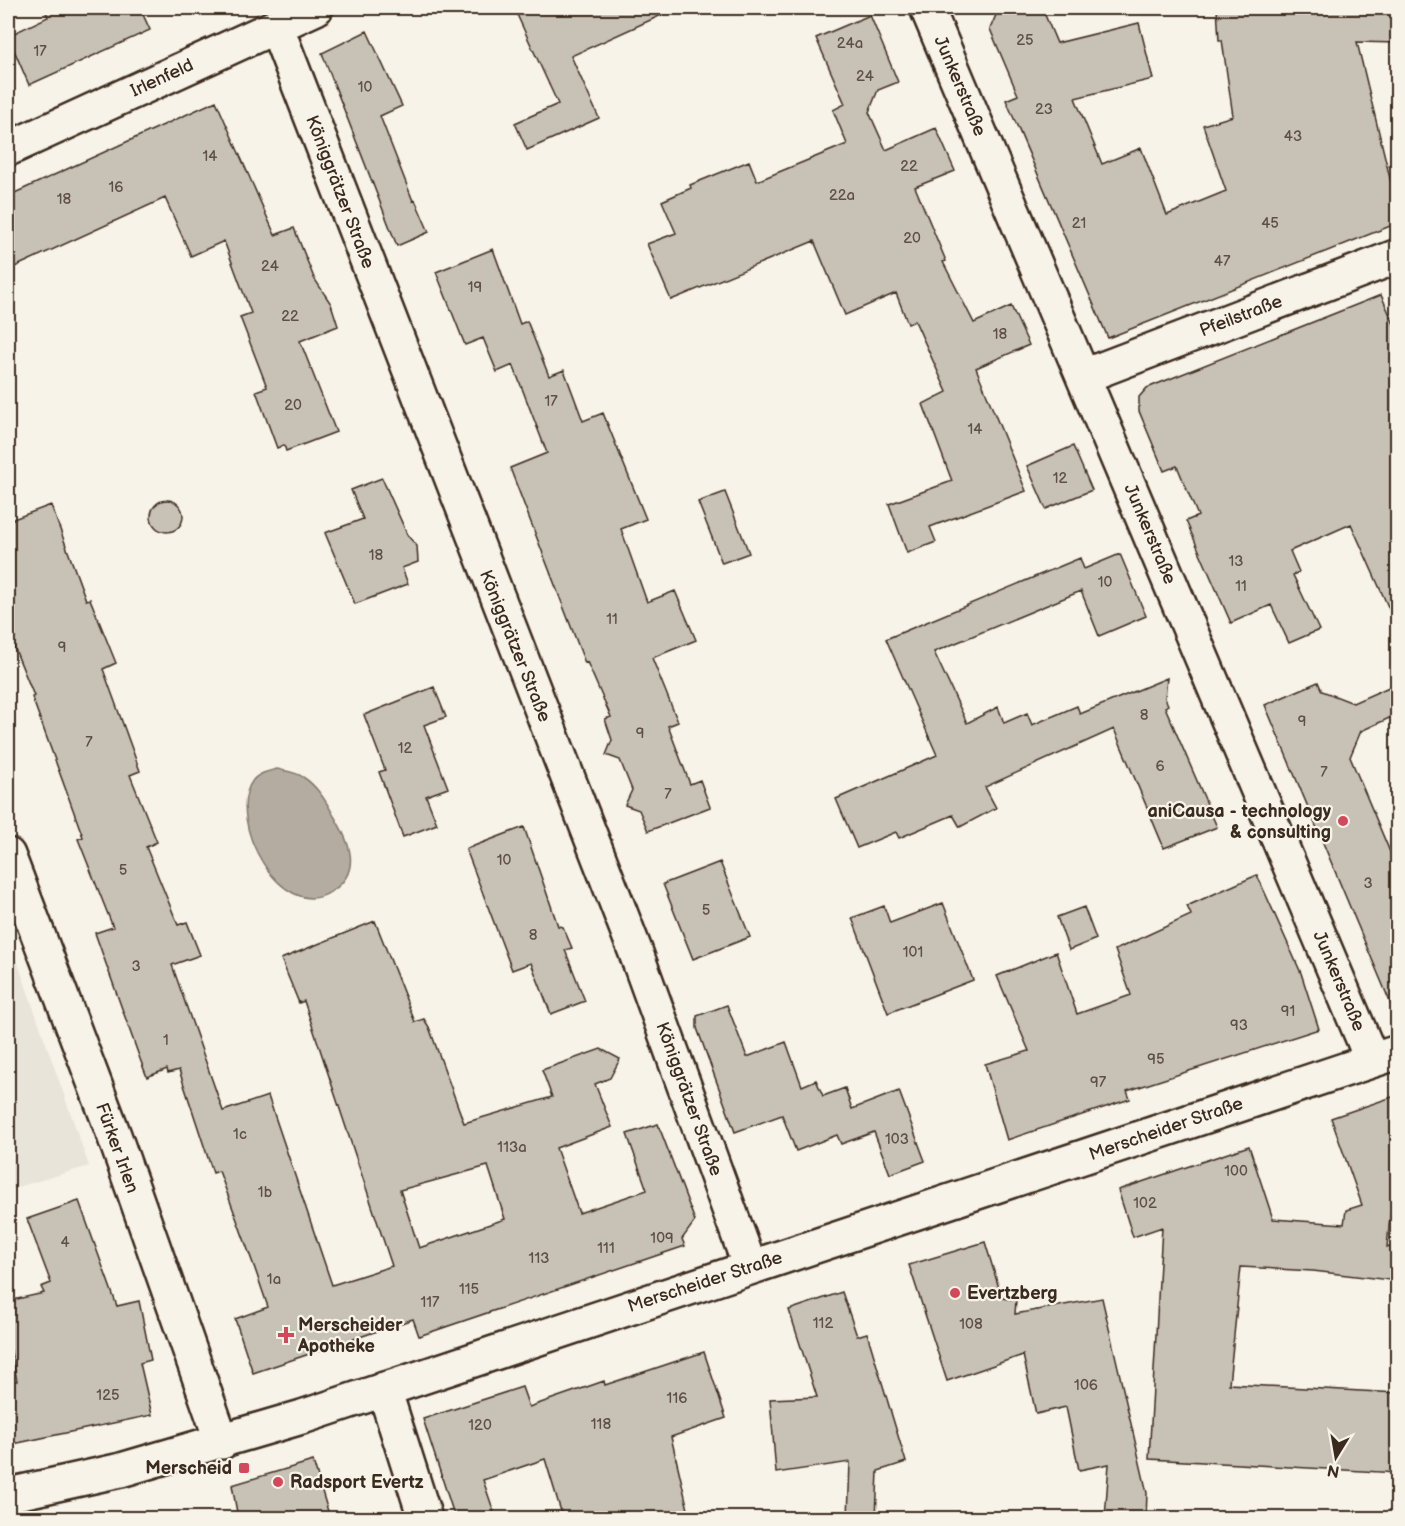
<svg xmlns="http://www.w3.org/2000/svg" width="1405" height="1526" viewBox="0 0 1405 1526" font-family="'Balsamiq Sans',sans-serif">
<rect width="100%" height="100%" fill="#f7f3e8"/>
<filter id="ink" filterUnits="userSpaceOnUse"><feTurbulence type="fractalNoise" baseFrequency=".0167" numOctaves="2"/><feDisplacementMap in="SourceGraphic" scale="12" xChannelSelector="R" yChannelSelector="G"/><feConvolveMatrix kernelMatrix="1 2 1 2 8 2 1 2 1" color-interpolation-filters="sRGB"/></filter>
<g filter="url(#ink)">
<path fill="#e9e4d9" d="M8 935 89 1166 8 1190Z"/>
<path fill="#b4aca0" stroke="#84786c" stroke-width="1.5" d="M277 769C286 771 296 772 303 777 317 786 326 801 334 816 349 841 363 871 332 891 282 926 224 818 253 780 259 773 269 771 277 769Z"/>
<path fill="#c8c1b6" stroke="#3b2a1e" stroke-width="1.5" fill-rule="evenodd" d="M44 8H140L150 30 29 85 8 36 48 17Z
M514 8H677L571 56 599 118 527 150 515 123 558 104Z
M999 8H1042L1057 43 1139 23 1153 79 1075 98 1102 164 1141 148 1167 215 1226 191 1203 125 1233 116 1222 40H1219L1217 8H1398V43L1357 42 1398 211V223L1108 338 1006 100 1018 95 990 29Z
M870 15 898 82 878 90 869 112 886 150 936 128 955 171 915 187 946 261 943 262 974 323 1011 306 1029 345 976 368 1026 491 930 527 936 542 907 553 889 504 952 481 923 404 947 392 915 321 908 324 896 293 845 315 814 241 671 300 647 244 676 233 662 201 691 188 690 185 749 161 757 181 847 144 833 110 845 104 816 38Z
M367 31 402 106 380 116 413 201 415 200 429 232 397 246 322 53Z
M216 101 275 235 294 228 314 278 331 304 338 326 300 341 336 432 286 451 284 445 277 448 256 391 267 387 240 317 251 313 224 241 191 256 165 198 8 270V196Z
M493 249 520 324 527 321 549 376 564 370 583 421 603 413 646 519 621 529 647 602 675 591 696 640 652 658 678 722 668 726 690 784 700 780 710 807 648 831 639 810 625 805 632 790 620 760 606 755 612 740 605 719 611 717 587 662 585 663 510 468 547 453 513 365 497 372 483 338 465 345 436 272Z
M1381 295 1398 333V629L1351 524 1290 551 1299 572 1293 575 1319 630 1289 643 1271 605 1231 623 1186 521 1198 516 1177 466 1164 471 1139 411V397L1147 388Z
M1073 446 1092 490 1046 509 1027 466Z
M382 478 408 536 417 546 418 562 402 568 408 584 355 604 325 533 363 519 351 490Z
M725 492 749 553 722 563 698 502Z
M151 516a16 16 0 1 1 32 0a16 16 0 1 1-32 0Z
M51 505 86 600 90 599 116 663 103 669 140 771 130 775 157 842 146 847 178 925 187 922 200 955 172 965 223 1111 268 1096 332 1285 392 1266 304 1001 299 1003 281 959 375 921 415 1022 424 1019 429 1027 464 1123 552 1097 542 1070 601 1049 620 1059 610 1078 595 1084 612 1127 556 1148 579 1213 647 1190 627 1134 658 1124 695 1221 682 1239 685 1246 419 1336 413 1319 253 1373 235 1319 268 1307 255 1269 219 1171 213 1173 179 1070 168 1073 167 1069 147 1077 140 1059 95 933 113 927 78 839 83 837 32 697 34 696 8 632V521ZM488 1166 505 1219 419 1248 400 1190Z
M1120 554 1146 616 1099 636 1081 591 934 652 967 723 998 707 1004 723 1027 713 1032 725 1077 706 1080 714 1167 678 1165 698 1168 705 1165 707 1217 827 1164 848 1114 729 985 787 996 808 960 827 953 815 899 838 896 832 857 848 836 799 937 755 886 639 1080 558 1084 569Z
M1318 682 1322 691 1353 703 1398 683V714L1361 731 1350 757 1398 871V1021L1265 705Z
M434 687 446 717 424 725 448 788 426 796 437 824 403 837 379 772 385 770 364 715Z
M524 827 558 926 563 927 572 948 565 950 585 1001 551 1014 531 963 512 970 466 849Z
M720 862 750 937 693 959 663 884Z
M1257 875 1301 973 1319 1029 1127 1091 1130 1099 1007 1140 985 1064 1029 1051 997 976 1056 952 1077 1014 1131 995 1115 950 1191 915 1187 906Z
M943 903 973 980 888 1013 852 918 884 906 890 923Z
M1084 907 1096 939 1069 950 1057 917Z
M727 1005 747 1057 786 1042 802 1086 816 1080 823 1096 845 1088 852 1109 899 1091 925 1161 890 1174 874 1132 841 1144 837 1135 796 1151 782 1115 735 1132 697 1028V1016Z
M1398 1095V1139L1387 1247 1398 1248V1281L1313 1271 1241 1267 1229 1384 1398 1393V1473L1149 1459 1162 1227 1133 1237 1118 1190 1249 1146 1273 1219 1344 1224 1346 1210 1362 1205 1331 1118Z
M79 1201 117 1306 139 1301 151 1360 140 1363 152 1415 8 1445V1383L17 1381 8 1338V1301L44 1293 41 1287 51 1283 27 1219Z
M985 1242 1002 1298 1016 1300 1015 1314 1102 1298 1147 1493 1146 1518H1105L1109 1464 1079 1470 1066 1407 1036 1414 1023 1355 947 1381 909 1265Z
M842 1292 857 1336 867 1333 906 1462 878 1471 876 1518H848L850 1462 776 1473 770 1399 817 1397 789 1310Z
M704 1352 726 1418 671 1437 690 1518H563L545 1459 483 1480 496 1518H455L423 1419 522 1387 529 1407 604 1381 605 1385Z
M313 1461 330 1518H238L232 1485Z"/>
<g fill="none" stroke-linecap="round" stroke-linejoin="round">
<defs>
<path id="street" d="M927 8 1372 1060
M276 26 636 953 750 1267
M8 149 316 8
M1084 376 1398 256
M8 855 114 1135 222 1442
M384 1389 425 1518"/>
<path id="secondary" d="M8 1495 121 1470 302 1417 1398 1052"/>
</defs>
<use href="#street" stroke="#3b2a1e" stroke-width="38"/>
<use href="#secondary" stroke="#3b2a1e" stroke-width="38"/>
<use href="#street" stroke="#f7f3e8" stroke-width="33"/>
<use href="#secondary" stroke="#f7f3e8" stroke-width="33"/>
</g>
</g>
<g fill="#d1495b" stroke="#f7f3e8" stroke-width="2">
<circle cx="1343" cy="821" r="6"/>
<circle cx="955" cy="1293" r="6"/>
<path d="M283 1326h6v6h6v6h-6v6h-6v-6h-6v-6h6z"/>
<rect x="238" y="1462" width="12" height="12" rx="3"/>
<circle cx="278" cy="1482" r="6"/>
</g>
<g text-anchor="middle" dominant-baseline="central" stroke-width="4.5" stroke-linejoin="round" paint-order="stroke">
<g font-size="15" fill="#5e5044">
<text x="1025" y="40">25</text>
<text x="850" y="43">24a</text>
<text x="40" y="51">17</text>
<text x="865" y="76">24</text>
<text x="365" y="87">10</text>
<text x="1044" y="109">23</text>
<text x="1293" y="136">43</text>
<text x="210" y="156">14</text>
<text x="909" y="166">22</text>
<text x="116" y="187">16</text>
<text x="842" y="195">22a</text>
<text x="64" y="199">18</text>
<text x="1079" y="223">21</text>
<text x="1270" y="223">45</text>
<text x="912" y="238">20</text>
<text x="1222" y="261">47</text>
<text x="270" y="266">24</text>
<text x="475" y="287">19</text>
<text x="290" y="316">22</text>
<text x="1000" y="334">18</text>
<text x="551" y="401">17</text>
<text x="293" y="405">20</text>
<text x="975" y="429">14</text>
<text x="1060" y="478">12</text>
<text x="376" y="555">18</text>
<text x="1236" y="561">13</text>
<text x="1105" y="582">10</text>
<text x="1241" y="586">11</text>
<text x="612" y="619">11</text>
<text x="62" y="647">9</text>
<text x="1144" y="715">8</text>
<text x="1302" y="721">9</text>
<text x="640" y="733">9</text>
<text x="89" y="742">7</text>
<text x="405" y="748">12</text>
<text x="1160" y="766">6</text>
<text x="1324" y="772">7</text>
<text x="668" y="794">7</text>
<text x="504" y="860">10</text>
<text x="123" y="870">5</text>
<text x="1368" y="883">3</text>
<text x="706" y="910">5</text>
<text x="533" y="935">8</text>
<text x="913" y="952">101</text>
<text x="136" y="966">3</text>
<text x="1288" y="1011">91</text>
<text x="1239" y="1025">93</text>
<text x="166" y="1040">1</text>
<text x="1156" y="1059">95</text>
<text x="1098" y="1082">97</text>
<text x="240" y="1134">1c</text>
<text x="897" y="1139">103</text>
<text x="512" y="1147">113a</text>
<text x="1236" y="1171">100</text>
<text x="265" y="1192">1b</text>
<text x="1145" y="1203">102</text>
<text x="662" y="1238">109</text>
<text x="65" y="1242">4</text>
<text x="606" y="1248">111</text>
<text x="539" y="1258">113</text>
<text x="274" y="1279">1a</text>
<text x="469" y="1289">115</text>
<text x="430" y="1302">117</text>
<text x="823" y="1323">112</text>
<text x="971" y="1324">108</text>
<text x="1086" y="1385">106</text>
<text x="108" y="1395">125</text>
<text x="677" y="1398">116</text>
<text x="601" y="1424">118</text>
<text x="480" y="1425">120</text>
</g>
<g font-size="18" fill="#3b2a1e" stroke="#f7f3e8">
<text transform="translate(162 78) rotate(-25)">Irlenfeld</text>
<text transform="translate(960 86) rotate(67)">Junkerstraße</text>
<text transform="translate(340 192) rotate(69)">Königgrätzer Straße</text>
<text transform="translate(1241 316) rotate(-21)">Pfeilstraße</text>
<text transform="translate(1150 534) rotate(67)">Junkerstraße</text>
<text transform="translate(515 646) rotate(68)">Königgrätzer Straße</text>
<text transform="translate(1339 981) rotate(67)">Junkerstraße</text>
<text transform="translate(689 1099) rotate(70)">Königgrätzer Straße</text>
<text transform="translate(1166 1129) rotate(-19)">Merscheider Straße</text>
<text transform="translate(117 1148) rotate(70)">Fürker Irlen</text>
<text transform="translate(705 1282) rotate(-18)">Merscheider Straße</text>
</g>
<g font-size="18" font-weight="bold" fill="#3b2a1e" stroke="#f7f3e8" text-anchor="start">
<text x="1331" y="811" text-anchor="end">aniCausa - technology<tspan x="1331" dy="21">&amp; consulting</tspan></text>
<text x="967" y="1293">Evertzberg</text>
<text x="298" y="1325">Merscheider<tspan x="298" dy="21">Apotheke</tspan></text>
<text x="232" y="1468" text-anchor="end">Merscheid</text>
<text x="290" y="1482">Radsport Evertz</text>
</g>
</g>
<rect width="1405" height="1526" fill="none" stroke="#f7f3e8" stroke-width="30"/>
<rect x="15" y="15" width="1375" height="1496" fill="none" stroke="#3b2a1e" stroke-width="2" filter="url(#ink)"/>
<g transform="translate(1336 1457) rotate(191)" stroke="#f7f3e8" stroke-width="4.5" paint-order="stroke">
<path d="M0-4.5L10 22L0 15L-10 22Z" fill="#3b2a1e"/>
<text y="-9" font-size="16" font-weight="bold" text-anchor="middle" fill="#3b2a1e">N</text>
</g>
</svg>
